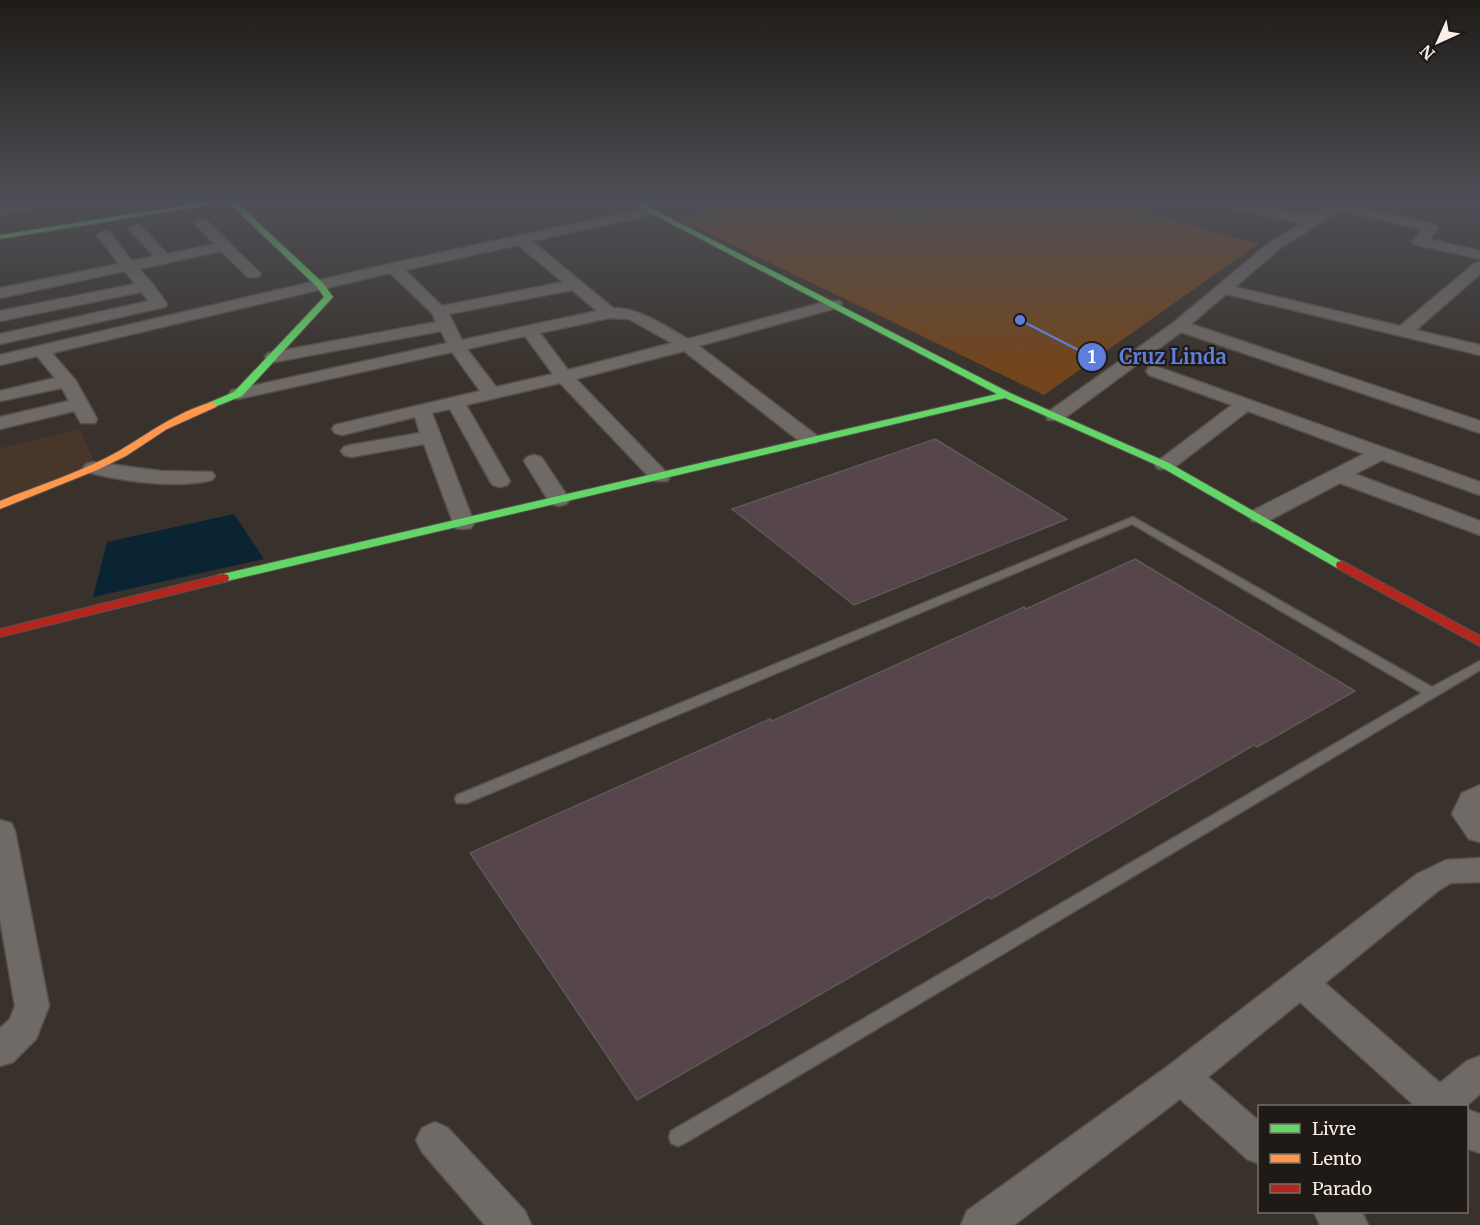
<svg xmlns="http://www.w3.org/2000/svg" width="1480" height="1225" viewBox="0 0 1480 1225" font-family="Merriweather,serif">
<rect width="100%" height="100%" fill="#39322c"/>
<path fill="#473629" d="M80 429 96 466 0 499V448Z"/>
<path fill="#72451c" d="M745 200H869L920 213 956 200H1102L1258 244 1044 395 679 219Z"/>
<path fill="#0b2433" d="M234 514 264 559 93 597 107 542Z"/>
<path fill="#56454b" stroke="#5e5857" stroke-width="1.5" d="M935 439 1067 519 854 605 732 509Z
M1135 559 1355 691 1257 747 1254 745 991 899 989 897 637 1100 470 853 770 719 772 721 1024 607 1026 609Z"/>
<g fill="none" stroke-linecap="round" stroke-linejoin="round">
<defs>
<path id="lane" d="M1133 517 1432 687 1480 661V670L685 1143 678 1146 671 1143 669 1137 671 1131 1422 693 1132 524 467 803H457L455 799 457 795Z"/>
<path id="street" d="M39 200H65L58 204 0 215V207Z
M876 200H898L909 202 911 205 904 209 878 203Z
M1203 200H1227L1312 216 1339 200H1354L1350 205 1436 225 1438 228 1429 239 1480 251V259L1414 244 1412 241 1422 230 1341 210 1279 249 1235 287 1400 326 1475 263 1480 262V274L1416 330 1480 345V355L1226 294 1191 324 1480 421V433L1181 332 1062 420H1048L1046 416 1048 412 1173 323 1269 243 1302 223 1209 204Z
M651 207 656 208 658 211 656 214 532 241 613 308C641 308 664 326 688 339L828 301H840L842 304 840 307 699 346 816 435 819 439 816 443H802L684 351 576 379 667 473 670 477 667 481H653L560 383 466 405 510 481 507 485 500 487 493 485 490 481 450 409 432 413 474 523 471 528 463 529 455 528 424 444 351 457 344 455 341 451 344 447 351 445 420 433 415 417 342 435 335 433 332 429 335 425 480 391 452 352 238 399 232 398 229 394 232 390 238 389 447 343 441 331 274 362 268 361 265 357 268 353 274 352 436 322 432 313 390 273 52 353 76 381 97 419 95 423H81L74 411 0 429V417L69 401 62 388 0 401V391L55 378 37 356 0 365V355L393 263ZM518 245 563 282 442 306 405 270ZM572 290 597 311 462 340 449 314ZM609 318 629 319 672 343 568 370 540 333ZM525 336 553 374 496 387 467 349Z
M201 219 206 220 258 271 261 274 258 277H248L221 251 139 269 152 283 167 304 165 307 0 344V334L149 301 141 292 0 321V311L135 284 125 271 0 298V288L119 264 97 235 104 231 109 232 132 261 154 256 129 229 136 225 141 226 167 254 214 244 194 223Z
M1155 366 1480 482V495L1382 460 1355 474 1480 521V535L1340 483 1268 521 1260 522 1252 521 1249 516 1252 511 1364 454 1248 411 1172 469H1158L1155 465 1158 461 1232 405 1149 375 1146 371 1149 367Z
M534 455 541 457 544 461 570 500 566 504 559 506 552 504 548 500 524 461 527 457Z
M93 462 161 471 212 472 215 476 212 480C177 489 121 481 86 472L83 468 86 464Z
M1480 785V842L1469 839 1452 814 1462 793Z
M0 820 11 823 15 831 49 1006 36 1039 13 1062 0 1066V1028L10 1019 15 1006 0 919Z
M1480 858V882L1451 883 1439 890 1325 983 1440 1083 1467 1061 1480 1056V1094L1466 1106H1415L1300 1002 1208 1077 1260 1122V1164L1247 1159 1180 1099 1014 1225H961L967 1211 1168 1066 1417 874 1446 860Z
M1466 1109 1480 1114V1153L1466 1148Z
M435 1122 448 1128 525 1211 531 1225H485L422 1152 416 1140 422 1128Z
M1314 1212H1362L1368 1225H1320Z"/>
<path id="fast" d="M218 200H234L323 283 333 297 242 396 212 408 207 405 208 403 234 392 324 297 317 287 228 202 0 239V235Z
M626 200H635L1010 393 1169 463 1348 565 1342 569 1337 568 1161 467 1005 398 223 582 218 581 217 578 218 575 223 574 997 394Z"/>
<path id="slow" d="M212 402 217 405 216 407 167 429 126 456 97 470 0 509V501C39 485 82 472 119 451 149 433 177 412 212 402Z"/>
<path id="jam" d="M1342 561 1480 636V646L1337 568 1336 565 1337 562Z
M223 574 228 575 229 578 228 581 0 637V629Z"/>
</defs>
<use href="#lane" stroke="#57514c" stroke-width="3"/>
<use href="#street" stroke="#57514c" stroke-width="3"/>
<use href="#fast" stroke="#57514c" stroke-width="2"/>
<use href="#slow" stroke="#57514c" stroke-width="2"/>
<use href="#jam" stroke="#57514c" stroke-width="2"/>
<use href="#lane" fill="#706a66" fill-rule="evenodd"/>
<use href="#street" fill="#706a66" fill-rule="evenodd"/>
<use href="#fast" fill="#63d668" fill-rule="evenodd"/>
<use href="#slow" fill="#ff974d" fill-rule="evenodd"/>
<use href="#jam" fill="#b3261e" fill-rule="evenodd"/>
</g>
<linearGradient id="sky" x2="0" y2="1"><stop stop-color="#1f1c18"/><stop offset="0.54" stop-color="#4e4f56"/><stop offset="1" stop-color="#4e4f56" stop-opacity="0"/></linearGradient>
<rect width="1480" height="371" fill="url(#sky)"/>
<path fill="none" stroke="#5e7edc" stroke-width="2" d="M1020 320L1092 357"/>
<g fill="#5e7edc" stroke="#201a16" stroke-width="2">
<circle cx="1020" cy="320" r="6"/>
<circle cx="1092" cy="357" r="15"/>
</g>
<g font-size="18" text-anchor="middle" font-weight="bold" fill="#fff">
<text x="1092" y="363">1</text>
</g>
<g font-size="20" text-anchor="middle" font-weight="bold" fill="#5e7edc" stroke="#201a16" stroke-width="4.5" stroke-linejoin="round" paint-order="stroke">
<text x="1173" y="364">Cruz Linda</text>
</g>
<rect x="1258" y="1105" width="210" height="108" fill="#201a16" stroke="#766f6a" stroke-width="1.5"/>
<rect x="1270" y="1124" width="30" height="9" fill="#63d668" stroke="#766f6a" stroke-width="1.5"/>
<text x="1312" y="1135" font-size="18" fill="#f6eee7">Livre</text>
<rect x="1270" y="1154" width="30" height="9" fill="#ff974d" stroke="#766f6a" stroke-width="1.5"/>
<text x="1312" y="1165" font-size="18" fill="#f6eee7">Lento</text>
<rect x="1270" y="1184" width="30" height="9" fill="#b3261e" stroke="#766f6a" stroke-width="1.5"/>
<text x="1312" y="1195" font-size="18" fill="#f6eee7">Parado</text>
<g transform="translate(1438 42) rotate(225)" stroke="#201a16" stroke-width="4.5" paint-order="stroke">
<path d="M0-4.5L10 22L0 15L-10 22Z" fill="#f6eee7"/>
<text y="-9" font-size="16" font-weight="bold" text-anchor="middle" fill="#f6eee7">N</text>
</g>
</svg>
